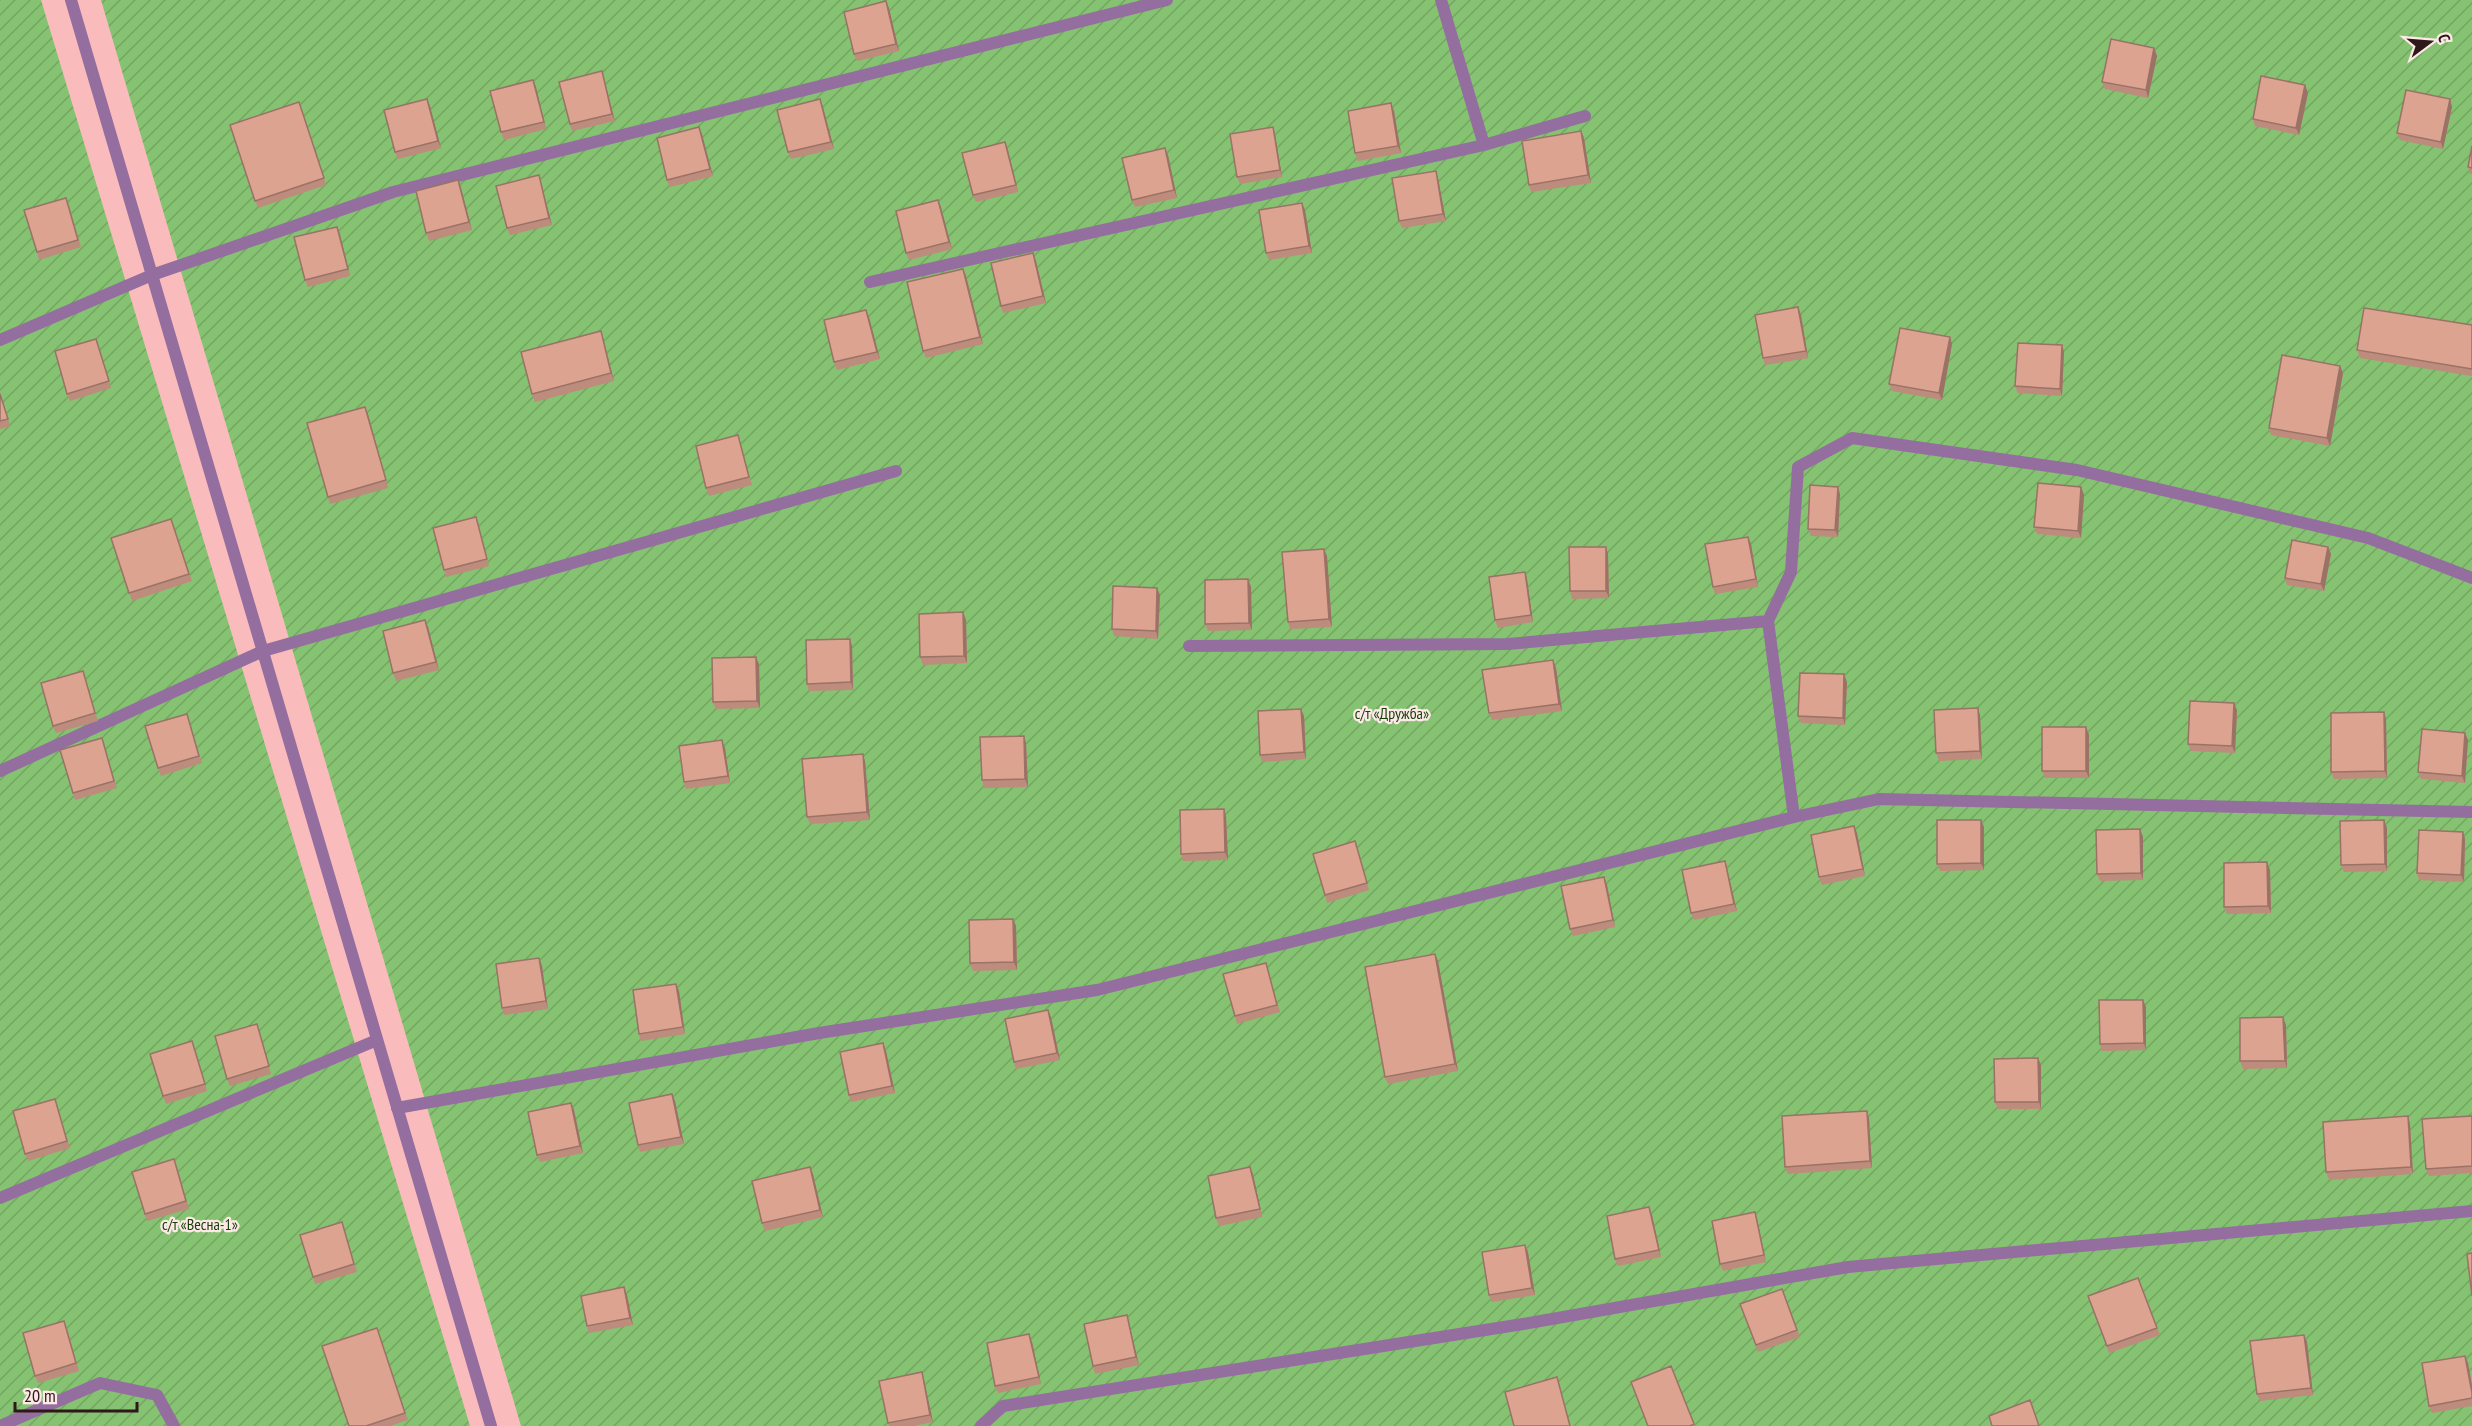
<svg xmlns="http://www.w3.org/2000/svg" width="2472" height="1426" viewBox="0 0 2472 1426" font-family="'PT Sans Narrow',sans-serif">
<defs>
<pattern id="garden-furrows" width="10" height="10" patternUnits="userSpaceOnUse" patternTransform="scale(1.5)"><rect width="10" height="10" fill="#85c271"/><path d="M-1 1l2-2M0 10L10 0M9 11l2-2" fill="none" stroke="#73a661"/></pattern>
</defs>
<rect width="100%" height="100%" fill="#f9bbbb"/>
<path fill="url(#garden-furrows)" d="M0 0H41L470 1426H0Z
M101 0H2472V1426H521Z"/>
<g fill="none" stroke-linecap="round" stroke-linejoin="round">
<path stroke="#946e9f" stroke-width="12" d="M1441 0 1484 145
M870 282 1484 145 1585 116
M0 340 152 275 393 192 1167 0
M1189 646 1508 644 1768 621
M0 771 263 651 896 471
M1794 817 1768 621 1791 572 1798 467 1852 438 2077 470 2368 538 2472 578
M397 1108 819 1033 1097 990 1794 817 1879 799 2472 812
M0 1198 377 1040
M0 1426 100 1383 157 1395 174 1426
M981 1426 1003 1406 1523 1324 1848 1267 2472 1211"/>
<path stroke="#946e9f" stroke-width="12" d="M71 0 491 1426"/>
</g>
<path fill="#bd8c7d" d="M889 8 899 51 857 61 854 54Z
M2154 48 2157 56 2148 98 2105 89 2102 82Z
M602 71 615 121 572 131 570 124Z
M533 80 546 129 504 140 501 132Z
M2305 85 2308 93 2299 135 2255 126 2253 119Z
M427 99 441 148 398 159 395 152Z
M820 99 834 149 791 159 788 152Z
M2450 99 2452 107 2443 149 2400 140 2397 133Z
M299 102 326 185 258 208 230 125Z
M1394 111 1401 153 1358 161 1355 153Z
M699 127 713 176 670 187 667 180Z
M1581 131 1584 138 1591 183 1531 192 1529 185Z
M1275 134 1282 177 1240 184 1237 177Z
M1005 142 1018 192 976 202 973 195Z
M2472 146V174H2470L2468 167Z
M1168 155 1177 198 1135 207 1132 200Z
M539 175 552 225 510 235 507 228Z
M1438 178 1446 221 1402 228 1399 221Z
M458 180 472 230 429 241 426 233Z
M938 200 952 249 909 260 906 253Z
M69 205 81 247 39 260 37 252Z
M1305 210 1312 253 1269 260 1266 253Z
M337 227 350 276 308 287 305 280Z
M1036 261 1046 303 1003 313 1001 306Z
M963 269 966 276 983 344 926 358 923 351Z
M1798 307 1801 315 1808 358 1765 365 1763 358Z
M866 310 880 359 837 370 834 362Z
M2472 325V376L2360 358 2357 350Z
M1950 337 1952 344 1942 400 1892 391 1889 384Z
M603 338 614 381 535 402 532 394Z
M96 339 111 388 70 401 67 394Z
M2062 345 2064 352 2062 396 2018 393 2015 386Z
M2340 366 2343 373 2330 446 2271 435 2269 428Z
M0 392 10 426 0 429Z
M365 407 388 488 330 504 328 497Z
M740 443 752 485 709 496 706 488Z
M2081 487 2084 495 2081 538 2037 534 2034 527Z
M1840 494 1838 537 1811 536 1808 529Z
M171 519 192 581 132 601 111 538Z
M478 524 489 566 446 577 444 570Z
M1751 544 1758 587 1715 594 1713 587Z
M2328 547 2331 554 2324 591 2287 585 2285 578Z
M1608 554 1609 598 1572 599 1570 591Z
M1327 556 1332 627 1290 629 1288 622Z
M1525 572 1527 579 1533 622 1498 628 1495 620Z
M1248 579 1251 587 1252 630 1208 631 1205 624Z
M1157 588 1160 595 1158 639 1114 636 1112 629Z
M966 620 967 663 923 665 920 657Z
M428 627 439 670 396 681 393 673Z
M850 639 852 646 853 690 809 691 807 684Z
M1553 660 1556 668 1562 711 1492 720 1489 713Z
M759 664 760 708 716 709 713 702Z
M85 678 98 721 56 733 53 726Z
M1847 682 1845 725 1801 723 1798 716Z
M2237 710 2235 753 2191 751 2188 744Z
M2384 712 2386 719 2387 778 2334 779 2331 772Z
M1980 715 1982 759 1939 761 1936 753Z
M1304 716 1306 759 1262 762 1260 755Z
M189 721 202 763 161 776 158 768Z
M2086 727 2089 735V778H2045L2042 771Z
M2465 733 2468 740 2465 783 2421 779 2418 772Z
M1024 736 1026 743 1028 787 984 788 982 780Z
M102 738 117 788 75 800 73 793Z
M725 748 730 783 686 789 684 782Z
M865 761 870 820 810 824 807 817Z
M1224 809 1226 816 1228 860 1183 861 1181 854Z
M1981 820 1984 827V870L1940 871 1937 864Z
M2384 820 2387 828V871L2344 872 2341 865Z
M2463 832 2465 839 2464 882 2419 880 2417 873Z
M1857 833 1865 876 1822 885 1819 877Z
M2143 837V880L2100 881 2097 874Z
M1355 841 1369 890 1327 903 1325 895Z
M1727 869 1737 911 1694 920 1691 913Z
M2270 870 2271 913 2227 914 2224 907Z
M1607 885 1615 927 1573 936 1570 929Z
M1013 919 1016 926 1017 970 973 971 970 963Z
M1435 954 1438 961 1458 1071 1388 1084 1385 1077Z
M539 958 542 966 548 1009 504 1015 502 1008Z
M1266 963 1280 1012 1237 1024 1235 1016Z
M676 984 679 991 685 1034 641 1041 639 1034Z
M2143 1000 2146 1007V1050L2102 1051 2100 1044Z
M1051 1017 1060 1060 1016 1069 1014 1062Z
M2286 1025 2287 1068 2243 1069 2240 1061Z
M259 1031 271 1074 230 1086 227 1079Z
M195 1049 207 1091 166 1104 163 1096Z
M886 1051 895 1093 851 1102 849 1095Z
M2038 1058 2041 1065V1109H1998L1995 1102Z
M672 1094 675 1101 684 1144 640 1152 638 1145Z
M55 1099 70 1148 28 1161 25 1154Z
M574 1110 583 1153 540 1162 537 1155Z
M1867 1111 1869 1118 1872 1168 1788 1174 1785 1167Z
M2408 1116 2410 1124 2413 1174 2329 1180 2326 1172Z
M2472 1116V1173L2429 1176 2426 1169Z
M177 1166 189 1209 147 1221 145 1214Z
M810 1167 813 1174 823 1217 765 1231 762 1223Z
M1253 1174 1262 1217 1219 1226 1216 1218Z
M1652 1215 1661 1257 1618 1266 1615 1259Z
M1757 1219 1766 1262 1723 1271 1720 1264Z
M342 1222 357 1272 315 1284 313 1277Z
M1525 1245 1528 1252 1535 1295 1492 1302 1489 1295Z
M2138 1278 2160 1335 2109 1353 2088 1296Z
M1782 1289 1800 1337 1758 1352 1740 1304Z
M627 1295 633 1325 589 1333 587 1326Z
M1129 1323 1139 1365 1095 1374 1093 1366Z
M67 1328 79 1371 38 1383 35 1376Z
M377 1328 408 1420 390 1426H349Z
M2304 1335 2307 1342 2313 1395 2260 1401 2257 1394Z
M1032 1342 1041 1384 998 1393 995 1386Z
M2465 1356 2468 1363 2472 1386V1406L2432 1413 2429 1406Z
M924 1380 933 1422 913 1426H889L888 1423Z"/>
<path fill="#9a7266" d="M886 1 889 8 899 51 896 44Z
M2154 48 2157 56 2148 98 2146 90Z
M602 71 604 79 615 121 612 114Z
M533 80 536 87 546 129 544 122Z
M2305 85 2308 93 2299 135 2296 128Z
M427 99 430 106 441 148 438 141Z
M820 99 823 107 834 149 831 142Z
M2450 99 2452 107 2443 149 2441 142Z
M1391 103 1394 111 1401 153 1398 146Z
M699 127 702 134 713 176 710 169Z
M1273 127 1275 134 1282 177 1280 170Z
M1581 131 1584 138 1591 183 1588 175Z
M1005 142 1008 150 1018 192 1016 185Z
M1165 148 1168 155 1177 198 1174 190Z
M1436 171 1438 178 1446 221 1443 214Z
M539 175 541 183 552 225 549 218Z
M458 180 461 188 472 230 469 222Z
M938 200 941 207 952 249 949 242Z
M1302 203 1305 210 1312 253 1309 246Z
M337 227 340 234 350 276 348 269Z
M1033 253 1036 261 1046 303 1043 296Z
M963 269 966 276 983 344 980 337Z
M1798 307 1801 315 1808 358 1806 351Z
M866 310 869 317 880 359 877 352Z
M601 331 603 338 614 381 611 373Z
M1950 337 1952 344 1942 400 1939 393Z
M2062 345 2064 352 2062 396 2060 389Z
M2340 366 2343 373 2330 446 2327 438Z
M365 407 368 414 388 488 386 480Z
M1838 487 1840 494 1838 537 1835 530Z
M2081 487 2084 495 2081 538 2078 531Z
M1748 537 1751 544 1758 587 1756 579Z
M1606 547 1608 554 1609 598 1606 591Z
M2328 547 2331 554 2324 591 2321 584Z
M1324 549 1327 556 1332 627 1329 619Z
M1525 572 1527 579 1533 622 1531 615Z
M1248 579 1251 587 1252 630 1249 623Z
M1157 588 1160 595 1158 639 1156 631Z
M963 612 966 620 967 663 964 656Z
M425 620 428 627 439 670 436 662Z
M850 639 852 646 853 690 851 682Z
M756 657 759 664 760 708 757 701Z
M1553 660 1556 668 1562 711 1559 704Z
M1844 674 1847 682 1845 725 1843 718Z
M2234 703 2237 710 2235 753 2232 746Z
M1978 708 1980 715 1982 759 1980 751Z
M1301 709 1304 716 1306 759 1304 752Z
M2384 712 2386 719 2387 778 2385 771Z
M2086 727 2089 735V778L2086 771Z
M2465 733 2468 740 2465 783 2462 776Z
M1024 736 1026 743 1028 787 1025 779Z
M722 740 725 748 730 783 728 776Z
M863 754 865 761 870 820 867 812Z
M1224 809 1226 816 1228 860 1225 852Z
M1981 820 1984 827V870L1981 863Z
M2384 820 2387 828V871L2385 864Z
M1854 826 1857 833 1865 876 1863 869Z
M2140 829 2143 837V880L2141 873Z
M2463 832 2465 839 2464 882 2461 875Z
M1725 861 1727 869 1737 911 1734 904Z
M2267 862 2270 870 2271 913 2268 906Z
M1604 877 1607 885 1615 927 1613 920Z
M1013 919 1016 926 1017 970 1014 962Z
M1435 954 1438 961 1458 1071 1455 1064Z
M539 958 542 966 548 1009 546 1001Z
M676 984 679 991 685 1034 683 1027Z
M2143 1000 2146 1007V1050L2144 1043Z
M1048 1010 1051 1017 1060 1060 1057 1053Z
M2283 1017 2286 1025 2287 1068 2285 1061Z
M883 1043 886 1051 895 1093 892 1086Z
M2038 1058 2041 1065V1109L2039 1102Z
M672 1094 675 1101 684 1144 681 1137Z
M571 1103 574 1110 583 1153 580 1146Z
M1867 1111 1869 1118 1872 1168 1870 1161Z
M2408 1116 2410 1124 2413 1174 2411 1167Z
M810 1167 813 1174 823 1217 820 1210Z
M1250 1167 1253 1174 1262 1217 1260 1209Z
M1649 1207 1652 1215 1661 1257 1659 1250Z
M1755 1212 1757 1219 1766 1262 1764 1255Z
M1525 1245 1528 1252 1535 1295 1532 1288Z
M624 1287 627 1295 633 1325 630 1318Z
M1127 1315 1129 1323 1139 1365 1136 1357Z
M1029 1334 1032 1342 1041 1384 1039 1377Z
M2304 1335 2307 1342 2313 1395 2311 1388Z
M2465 1356 2468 1363 2472 1386V1393Z
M922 1372 924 1380 933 1422 930 1415Z"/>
<path fill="#dca391" stroke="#9a7266" stroke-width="1.5" d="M886 1 896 44 854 54 844 12Z
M2111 39 2154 48 2146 90 2102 82Z
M602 71 612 114 570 124 559 82Z
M2261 76 2305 85 2296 128 2253 119Z
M533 80 544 122 501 132 490 91Z
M2406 90 2450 99 2441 142 2397 133Z
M427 99 438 141 395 152 384 110Z
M820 99 831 142 788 152 777 110Z
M299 102 324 178 255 201 230 125Z
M1391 103 1398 146 1355 153 1348 111Z
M699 127 710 169 667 180 657 138Z
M1273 127 1280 170 1237 177 1230 134Z
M1581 131 1588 175 1529 185 1522 141Z
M1005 142 1016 185 973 195 962 153Z
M2472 146V168L2468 167Z
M1165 148 1174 190 1132 200 1122 158Z
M1436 171 1443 214 1399 221 1392 178Z
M539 175 549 218 507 228 496 186Z
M458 180 469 222 426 233 416 191Z
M66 198 78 240 37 252 24 210Z
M938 200 949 242 906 253 896 211Z
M1302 203 1309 246 1266 253 1259 210Z
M337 227 348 269 305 280 294 237Z
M1033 253 1043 296 1001 306 991 263Z
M963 269 980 337 923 351 907 282Z
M1798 307 1806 351 1763 358 1755 315Z
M2364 308 2472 325V369L2357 350Z
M866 310 877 352 834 362 824 320Z
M1900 328 1950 337 1939 393 1889 384Z
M601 331 611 373 532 394 521 352Z
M96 339 109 381 67 394 55 351Z
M2018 343 2062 345 2060 389 2015 386Z
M2282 355 2340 366 2327 438 2269 428Z
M0 394 8 419 0 421Z
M365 407 386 480 328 497 307 423Z
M738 435 749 477 706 488 696 446Z
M2038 483 2081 487 2078 531 2034 527Z
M1810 485 1838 487 1835 530 1808 529Z
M476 517 487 559 444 570 433 528Z
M171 519 189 574 129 593 111 538Z
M1748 537 1756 579 1713 587 1705 544Z
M2292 540 2328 547 2321 584 2285 578Z
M1569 547H1606V591H1570Z
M1324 549 1329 619 1288 622 1282 552Z
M1525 572 1531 615 1495 620 1489 577Z
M1248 579 1249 623 1205 624V580Z
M1113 586 1157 588 1156 631 1112 629Z
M963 612 964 656 920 657 919 614Z
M425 620 436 662 393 673 383 631Z
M850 639 851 682 807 684 806 640Z
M756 657 757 701 713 702 712 658Z
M1553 660 1559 704 1489 713 1482 670Z
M83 671 95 713 53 726 41 683Z
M1800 673 1844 674 1843 718 1798 716Z
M2190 701 2234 703 2232 746 2188 744Z
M1978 708 1980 751 1936 753 1934 710Z
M1301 709 1304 752 1260 755 1258 711Z
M2384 712 2385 771 2331 772V713Z
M187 714 199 756 158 768 145 726Z
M2042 727H2086V771H2042Z
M2422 729 2465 733 2462 776 2418 772Z
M1024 736 1025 779 982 780 980 737Z
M102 738 114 781 73 793 60 750Z
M722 740 728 776 684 782 679 746Z
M863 754 867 812 807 817 802 759Z
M1224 809 1225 852 1181 854 1180 810Z
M1937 820H1981V863L1937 864Z
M2384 820 2385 864 2341 865 2340 821Z
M1854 826 1863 869 1819 877 1811 835Z
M2140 829 2141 873 2097 874 2096 830Z
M2419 830 2463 832 2461 875 2417 873Z
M1355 841 1367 883 1325 895 1313 854Z
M1725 861 1734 904 1691 913 1682 870Z
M2267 862 2268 906 2224 907V863Z
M1604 877 1613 920 1570 929 1561 886Z
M1013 919 1014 962 970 963 969 920Z
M1435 954 1455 1064 1385 1077 1365 967Z
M539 958 546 1001 502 1008 496 964Z
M1266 963 1277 1005 1235 1016 1223 974Z
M676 984 683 1027 639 1034 633 990Z
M2099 1000H2143L2144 1043 2100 1044Z
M1048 1010 1057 1053 1014 1062 1005 1019Z
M2283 1017 2285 1061H2240V1018Z
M257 1024 269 1066 227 1079 215 1036Z
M192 1041 205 1084 163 1096 150 1054Z
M883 1043 892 1086 849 1095 840 1052Z
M2038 1058 2039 1102H1995L1994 1059Z
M672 1094 681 1137 638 1145 629 1103Z
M55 1099 67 1141 25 1154 13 1111Z
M571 1103 580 1146 537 1155 528 1112Z
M1867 1111 1870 1161 1785 1167 1782 1116Z
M2408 1116 2411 1167 2326 1172 2323 1122Z
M2472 1116V1166L2426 1169 2422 1119Z
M174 1159 186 1201 145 1214 132 1172Z
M810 1167 820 1210 762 1223 752 1181Z
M1250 1167 1260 1209 1216 1218 1208 1176Z
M1649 1207 1659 1250 1615 1259 1607 1216Z
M1755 1212 1764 1255 1720 1264 1712 1221Z
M342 1222 354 1264 313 1277 300 1235Z
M1525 1245 1532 1288 1489 1295 1482 1252Z
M2472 1253V1296L2467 1254Z
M2138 1278 2157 1328 2107 1346 2088 1296Z
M624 1287 630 1318 587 1326 581 1296Z
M1782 1289 1797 1330 1756 1345 1740 1304Z
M1127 1315 1136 1357 1093 1366 1084 1324Z
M64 1321 76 1363 35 1376 23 1333Z
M377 1328 405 1413 366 1426H349L322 1346Z
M1029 1334 1039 1377 995 1386 987 1343Z
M2304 1335 2311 1388 2257 1394 2250 1341Z
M2465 1356 2472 1393V1398L2429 1406 2422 1363Z
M1671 1366 1694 1424 1690 1426H1648L1631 1382Z
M922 1372 930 1415 888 1423 879 1381Z
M1557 1377 1570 1426H1514L1505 1392Z
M2030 1400 2039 1426H1992L1989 1416Z"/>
<g text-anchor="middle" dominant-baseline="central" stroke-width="4.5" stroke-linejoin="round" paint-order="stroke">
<g font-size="16" fill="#153e04" stroke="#fde9e8">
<text x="1392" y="713">с/т «Дружба»</text>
<text x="200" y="1224">с/т «Весна-1»</text>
</g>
</g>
<g transform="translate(2430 42) rotate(74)" stroke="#fde9e8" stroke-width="4.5" paint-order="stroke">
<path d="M0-4.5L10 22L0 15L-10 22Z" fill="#2e1819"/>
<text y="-9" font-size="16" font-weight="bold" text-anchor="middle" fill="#2e1819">С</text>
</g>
<path d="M15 1402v9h122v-9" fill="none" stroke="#2e1819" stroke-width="3"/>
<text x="24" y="1402" font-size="18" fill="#2e1819" stroke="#fde9e8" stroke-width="4.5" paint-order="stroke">20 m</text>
</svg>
